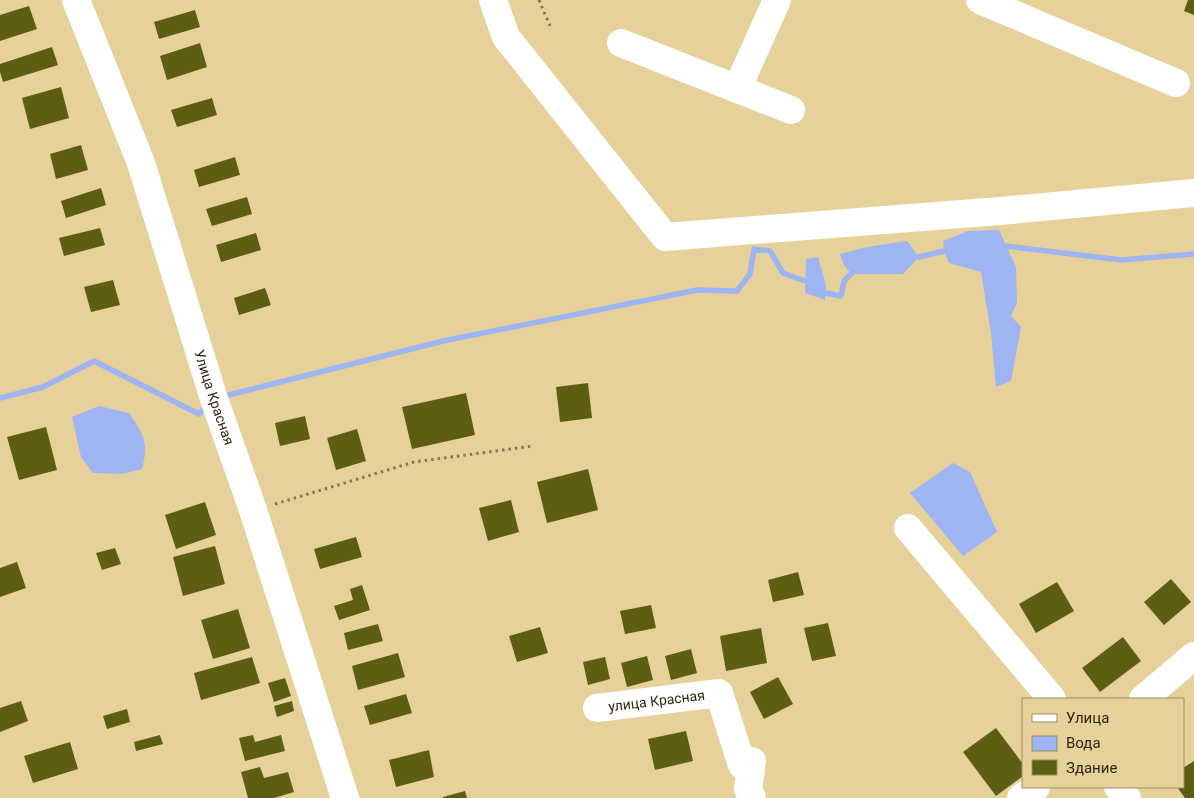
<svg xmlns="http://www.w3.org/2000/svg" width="1194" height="798" viewBox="0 0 1194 798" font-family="Roboto,sans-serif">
<rect width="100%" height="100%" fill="#e6d19a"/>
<path fill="#9eb4f3" d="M999 230 1016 267 1017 303 1011 316 1021 327 1011 381 996 387 991 333 981 272 949 263 944 251 943 241 968 231Z
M907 241 919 257 903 274H851L844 265 840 254 867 247Z
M818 257 826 285 825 300 805 293 806 259Z
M99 406 129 413C144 435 149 442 142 469L122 474 93 473 81 457 72 417Z
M953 463 970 472 997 532 963 556 910 493Z"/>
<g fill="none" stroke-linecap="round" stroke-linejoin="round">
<path stroke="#9eb4f3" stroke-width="5.5" d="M1006 246 1121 260 1194 254
M919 257 944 251
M826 293 841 296 844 281 851 274
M221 397 443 341 697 290 737 291 750 274 754 249 770 251 783 273 805 281
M0 398 43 387 94 361 199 414 207 406"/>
</g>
<path fill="#5d5e12" d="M1188 0H1194V15L1184 11Z
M29 6 37 29 0 41V15Z
M195 10 200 27 159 39 154 22Z
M200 43 207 67 167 80 160 56Z
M52 47 58 65 3 82 0 72V64Z
M61 87 69 118 30 129 22 98Z
M212 98 217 115 177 127 171 110Z
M81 145 88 170 56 179 50 154Z
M235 157 240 175 199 187 194 170Z
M101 188 106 205 66 218 61 201Z
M247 197 252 214 212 226 206 209Z
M100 228 105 245 64 256 59 238Z
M256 233 261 250 221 262 216 245Z
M113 280 120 305 91 312 84 287Z
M265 288 271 305 239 315 234 298Z
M588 383 592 418 560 422 556 387Z
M466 393 475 435 412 449 402 407Z
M305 416 310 439 280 446 275 423Z
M46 427 57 470 19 480 7 437Z
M357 429 366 461 336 470 327 438Z
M588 469 598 510 547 523 537 482Z
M511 500 519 532 488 541 479 508Z
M205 502 216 535 176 549 165 515Z
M356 537 362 557 320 569 314 549Z
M215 546 225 584 183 596 173 557Z
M115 548 121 564 102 570 96 553Z
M17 562 26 588 0 597V568Z
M798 572 804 595 773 602 768 580Z
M1171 579 1191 602 1164 625 1144 602Z
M1057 582 1074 611 1036 633 1019 604Z
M362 585 370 610 339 620 334 606 353 600 350 589Z
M651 605 656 628 625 634 620 611Z
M238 609 250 648 213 659 201 620Z
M828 623 836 656 812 661 804 628Z
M378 624 383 641 348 650 344 633Z
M540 627 548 653 517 662 509 636Z
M761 628 767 663 726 671 720 636Z
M1123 637 1141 661 1100 692 1082 668Z
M691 649 697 673 671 680 665 656Z
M398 653 405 677 358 690 352 666Z
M647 656 653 680 627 687 621 663Z
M252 657 260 683 201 700 194 673Z
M605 657 610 679 588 685 583 662Z
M778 677 793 704 764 719 750 692Z
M285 678 291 696 274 702 268 683Z
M406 694 412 713 370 725 364 706Z
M21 701 28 721 0 732V708Z
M292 701 294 711 277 717 274 706Z
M127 709 130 722 107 729 103 716Z
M996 728 1023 764V776L996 796 963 752Z
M686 731 693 761 655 770 648 739Z
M160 735 163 744 136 751 134 742Z
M253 735 255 742 281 735 285 751 245 761 239 738Z
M70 742 78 769 33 783 24 756Z
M429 750 434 777 396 787 389 760Z
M1194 761V798H1185L1177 787H1183V768Z
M260 767 264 778 288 772 294 792 274 798H248L241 772Z
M465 791 467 798H443V797Z"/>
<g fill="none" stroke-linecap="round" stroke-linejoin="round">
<path stroke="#867752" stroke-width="3" stroke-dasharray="2.5 4" stroke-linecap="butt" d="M539 0 550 26
M275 504 414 462 533 446"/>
<g stroke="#fff" stroke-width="28">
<path id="s1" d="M76 0 141 163 214 399 253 510 345 798"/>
<path d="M493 0 506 37 665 237 1000 211 1194 193"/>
<path d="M980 0 1176 83"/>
<path d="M621 43 791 110"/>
<path d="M737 89 777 0"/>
<path d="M908 528 1052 699"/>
<path d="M1143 699 1194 656"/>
<path id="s2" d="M597 708 719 693 742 765 751 771"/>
<path d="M1118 787 1127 798"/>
<path d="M752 798 748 789 752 761"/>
<path d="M1021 798 1036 787"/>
</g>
</g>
<g text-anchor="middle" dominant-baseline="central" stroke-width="5" stroke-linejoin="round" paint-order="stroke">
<g font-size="14" fill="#2f2611" stroke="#e6d19a">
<text stroke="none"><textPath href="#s1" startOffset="421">Улица Красная</textPath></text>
<text stroke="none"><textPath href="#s2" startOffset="60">улица Красная</textPath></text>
</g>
</g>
<rect x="1022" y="698" width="162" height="90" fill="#e6d19a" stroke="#9d8d63"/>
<rect x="1032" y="714" width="25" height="8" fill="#ffffff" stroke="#9d8d63"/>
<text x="1066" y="723" font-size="15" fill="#2f2611">Улица</text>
<rect x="1032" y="736" width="25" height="15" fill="#9eb4f3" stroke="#9d8d63"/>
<text x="1066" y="748" font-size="15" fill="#2f2611">Вода</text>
<rect x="1032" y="760" width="25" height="15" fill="#5d5e12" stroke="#9d8d63"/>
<text x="1066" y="773" font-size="15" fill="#2f2611">Здание</text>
</svg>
